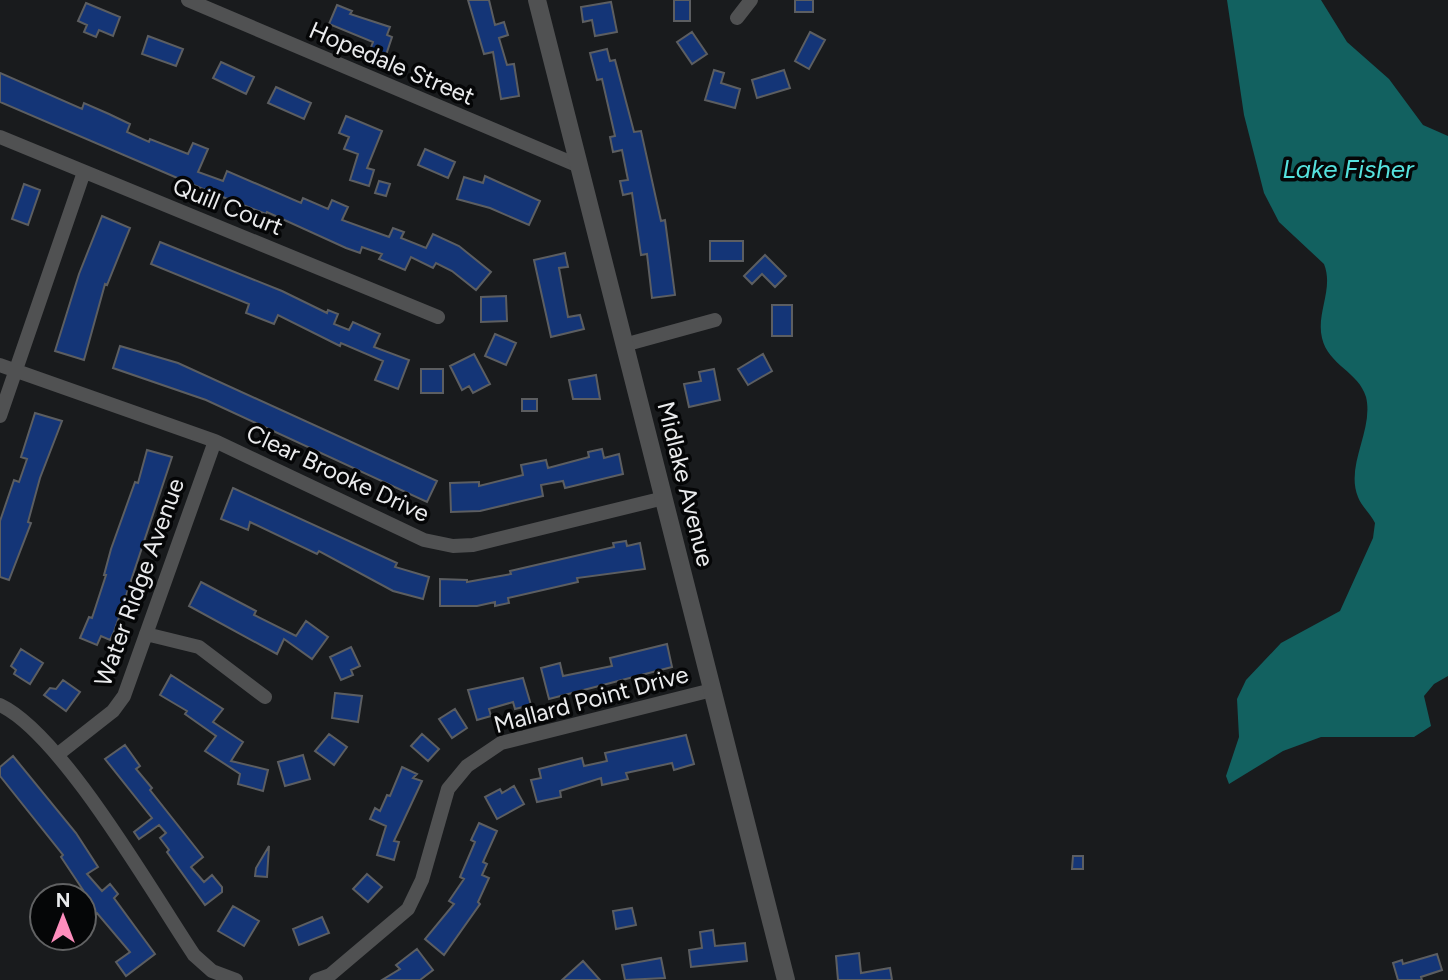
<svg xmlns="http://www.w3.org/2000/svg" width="1448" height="980" viewBox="0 0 1448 980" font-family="Figtree,sans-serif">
<rect width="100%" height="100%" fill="#191b1d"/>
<path fill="#126160" d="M1227 0H1321L1347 42 1389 79 1423 125 1448 136V676L1434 684 1424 696 1431 726 1414 737H1321L1283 751 1229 784 1226 776 1239 737 1237 699 1246 680 1281 643 1340 611 1373 538 1375 523C1371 514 1361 506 1358 497 1345 465 1374 430 1366 397 1359 372 1328 365 1322 338 1316 313 1334 289 1324 264L1279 222 1264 193 1244 115Z"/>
<path fill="#143577" stroke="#5c5e61" stroke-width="2" d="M468 0H489L495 25 504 22 508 35 499 38 507 65 514 64 519 96 501 99 493 52 484 54Z
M674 0H690V21H674Z
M795 0H813V12H795Z
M611 2 617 32 595 36 592 20 583 22 581 7Z
M86 3 120 17 113 36 99 30 96 37 84 32 87 25 78 21Z
M337 5 352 11 350 14 390 27 387 35 392 37 384 61 368 55 373 42 329 24Z
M692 32 707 54 692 64 677 42Z
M810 32 825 40 809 69 795 61Z
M148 36 183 49 176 66 142 54Z
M607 49 610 61 615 60 634 132 641 131 661 221 665 220 675 295 652 298 647 254 641 255 632 193 623 195 620 181 628 180 622 150 613 152 610 137 615 136 602 79 597 80 590 53Z
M221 62 254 77 246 94 213 78Z
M714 70 724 73 721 83 740 89 735 108 705 100Z
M784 70 790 88 757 98 752 80Z
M0 73 82 109 84 103 109 114 130 124 127 132 149 142 150 139 188 154 193 143 208 149 198 172 223 181 227 171 301 203 303 198 328 209 332 200 348 207 342 220 389 237 393 228 404 232 401 238 426 248 433 234 459 246 491 272 476 290 452 271 436 263 433 268 411 257 405 270 379 259 382 254 362 247 360 253 346 248 267 212 266 214 210 192 0 102Z
M276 87 311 103 304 119 268 103Z
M346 116 382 131 367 168 374 170 369 186 350 180 358 154 344 149 349 137 339 133Z
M425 149 455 162 448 178 418 165Z
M485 176 540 201 529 225 490 208 457 199 464 177 483 183Z
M379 181 390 184 386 196 375 193Z
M24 184 40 190 28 225 12 219Z
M102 216 130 228 107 285 105 284 84 360 55 351 79 274Z
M710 241H743V261H710Z
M160 242 282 291 327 313 328 310 338 314 334 324 349 330 353 322 380 334 374 347 409 360 398 389 375 380 383 361 341 343 340 346 278 315 274 324 246 313 249 304 151 264Z
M565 253 568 267 559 268 568 317 580 315 584 329 551 337 534 260Z
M765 255 786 276 775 287 762 274 752 284 744 276Z
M506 296 507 321 481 322V297Z
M772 305H792V336H772Z
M495 334 516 343 506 365 485 356Z
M120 346 178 363 437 481 427 502 206 400 113 368Z
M474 354 490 384 473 393 469 386 462 390 450 366Z
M763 354 772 371 748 385 738 369Z
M421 369H443V393H421Z
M714 369 720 400 689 407 684 384 701 381 699 372Z
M596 375 600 399H573L569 380Z
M522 399H537V411H522Z
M35 413 62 421 40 478 28 522 31 523 9 580 0 577V521L14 480 19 482 27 459 21 457Z
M602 449 604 458 619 454 623 474 565 488 563 481 541 485 543 496 480 511 451 512 450 483 479 482V486L523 475 521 465 546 460 548 468 589 457 588 452Z
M147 450 172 457 114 632 110 640 101 636 97 645 80 638 89 617 92 618 106 575H104L111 549 135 482 138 483Z
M233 488 397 563 395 567 429 577 423 599 393 591 319 551 317 554 250 522 248 530 221 519Z
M626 541 627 546 640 543 645 569 577 578 578 582 508 598 509 603 495 606V602L477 606H440V579L467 580V582L511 574 510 571 614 547 613 543Z
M201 582 256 611 254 615 296 636 306 621 328 637 312 659 284 639 277 654 189 606Z
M667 644 672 667 549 699 541 668 560 663 563 676 612 666 610 658Z
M351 647 360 666 351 670 353 675 341 680 330 657Z
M21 649 43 663 30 684 14 674 16 670 11 666Z
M171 675 223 709 213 722 243 742 231 761 268 770 263 791 238 784 240 774 205 751 216 736 185 714 187 711 160 695Z
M523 678 531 705 515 709 513 702 489 709 491 716 477 720 468 690Z
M63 680 80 692 66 711 44 695 50 688 56 689Z
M335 693 362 696 358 722 332 718Z
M455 709 467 728 452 738 439 719Z
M329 734 347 747 334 765 315 751Z
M422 734 439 749 428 761 411 746Z
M686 735 694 764 674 770 672 763 626 773 628 779 602 785 601 778 560 791 561 797 537 802 531 780 541 778 539 769 582 758 584 766 607 761 605 753Z
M125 745 140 766 136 769 152 788 150 790 203 857 191 867 204 882 212 875 222 887V892L205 905 167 852 169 850 160 838 166 833 159 825 139 839 134 832 152 818 105 759Z
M303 755 310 779 285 786 278 762Z
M13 756 76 833 98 867 87 874 102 891 110 884 118 894 114 898 155 954 126 976 116 962 130 952 97 913 93 916 84 906V896H76L83 890 61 857 63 855 0 776V767Z
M402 767 417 774 413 778 422 781 394 841 399 842 394 860 377 855 386 826 370 819 375 808 380 811 387 795 390 796Z
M514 786 524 804 497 819 485 797 500 789 502 793Z
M479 823 497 831 483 862 487 864 482 875 489 878 478 902 480 904 444 955 425 939 454 904 449 901 464 879 460 877 475 842 471 840Z
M269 846 267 877 255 876 256 868Z
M1073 856H1083V869H1072Z
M367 874 382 887 368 902 353 889Z
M233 906 259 921 244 946 218 931Z
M632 908 636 925 616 929 613 911Z
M322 917 329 933 299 945 293 929Z
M713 930 715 946 745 943 747 961 691 967 689 950 702 948 700 932Z
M417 949 433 970 420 980H382L400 969 396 965Z
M859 953 861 973 890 968 892 980H838L836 956Z
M1437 954 1442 970 1421 977 1422 980H1398L1393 963 1402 960 1403 964Z
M661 958 665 978 625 980 622 965Z
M583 961 600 980H562Z"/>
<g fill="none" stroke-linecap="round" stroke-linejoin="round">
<path stroke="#505152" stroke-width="14" d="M188 0 579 166
M737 18 751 0
M0 137 438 317
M624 345 715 320
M0 365 215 441 424 540 453 546 473 545 664 498
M0 416 84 172
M146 634 199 647 265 697
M0 705C62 734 153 894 194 955L212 971 236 980
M57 755 113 711 124 696 215 441
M316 980 330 975 408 909 422 880 448 789 467 766 501 743 712 690"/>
<path stroke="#505152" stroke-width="18" d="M537 0 786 980"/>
</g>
<g text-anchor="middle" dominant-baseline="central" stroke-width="7" stroke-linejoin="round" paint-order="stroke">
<g font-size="24" fill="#eaebed" stroke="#050607">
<text transform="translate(392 63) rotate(23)">Hopedale Street</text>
<text transform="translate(228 206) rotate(22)">Quill Court</text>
<text transform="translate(338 473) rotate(25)">Clear Brooke Drive</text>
<text transform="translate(686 484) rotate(76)">Midlake Avenue</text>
<text transform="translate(139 582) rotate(-70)">Water Ridge Avenue</text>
<text transform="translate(591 699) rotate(-15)">Mallard Point Drive</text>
</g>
<g font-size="26" font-style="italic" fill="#55e1dd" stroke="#050607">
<text x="1348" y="169">Lake Fisher</text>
</g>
</g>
<g transform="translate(63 917)"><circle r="33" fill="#050607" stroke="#616263" stroke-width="2"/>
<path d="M0-5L12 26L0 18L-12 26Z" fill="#fe8ebd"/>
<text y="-10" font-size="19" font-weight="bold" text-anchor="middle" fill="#eaebed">N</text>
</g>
</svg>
